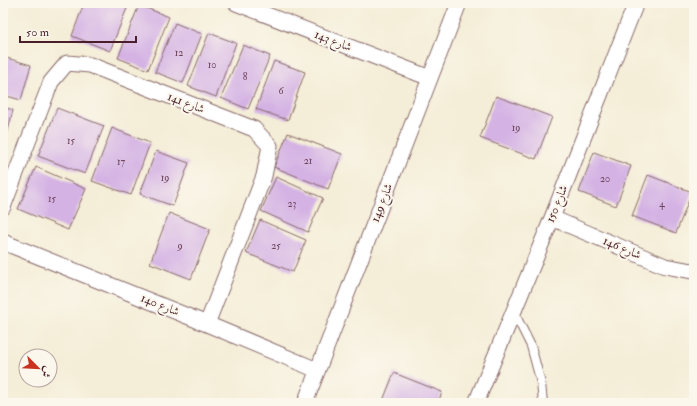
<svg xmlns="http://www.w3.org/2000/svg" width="697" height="406" viewBox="0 0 697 406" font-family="'IM FELL Double Pica',Amiri,serif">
<rect width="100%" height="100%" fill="#fbf7ec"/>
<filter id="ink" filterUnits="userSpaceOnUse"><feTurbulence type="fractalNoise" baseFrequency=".025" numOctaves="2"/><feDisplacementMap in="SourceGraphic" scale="8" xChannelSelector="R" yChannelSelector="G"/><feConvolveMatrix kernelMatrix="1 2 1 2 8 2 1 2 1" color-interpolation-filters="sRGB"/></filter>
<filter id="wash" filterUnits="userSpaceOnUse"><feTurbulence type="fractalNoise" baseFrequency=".012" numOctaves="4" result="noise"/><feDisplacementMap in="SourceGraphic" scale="16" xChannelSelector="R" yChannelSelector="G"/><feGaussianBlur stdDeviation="0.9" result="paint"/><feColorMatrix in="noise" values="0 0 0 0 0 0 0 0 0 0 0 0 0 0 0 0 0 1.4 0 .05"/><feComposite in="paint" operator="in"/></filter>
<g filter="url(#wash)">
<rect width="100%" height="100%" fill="#f4edd7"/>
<g id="blocks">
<path fill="#d4b2e4" d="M84 3H129L110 51 72 36Z
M139 5 169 17 148 70 118 58Z
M175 23 202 34 183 83 155 72Z
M209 33 236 43 216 97 188 86Z
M243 45 270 56 248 109 221 98Z
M3 57 31 65 21 100 3 95Z
M274 61 305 72 288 120 256 109Z
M496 96 552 117 536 159 480 138Z
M3 107 13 110 4 147H3Z
M57 108 104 126 85 174 38 156Z
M112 128 150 143 131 195 92 181Z
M288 133 342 154 328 189 274 167Z
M156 151 189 163 173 206 140 194Z
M594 152 631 166 616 206 579 192Z
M36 167 86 189 68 230 18 209Z
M648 175 692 192 676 233 632 216Z
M276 177 323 198 308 232 261 211Z
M169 213 210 229 191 279 150 263Z
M260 220 306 240 293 272 246 253Z
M394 373 442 392 438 403H382Z"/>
</g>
</g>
<g filter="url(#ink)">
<use href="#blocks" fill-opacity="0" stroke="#866767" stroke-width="1"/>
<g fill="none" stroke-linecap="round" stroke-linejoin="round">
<defs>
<path id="lane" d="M514 312 531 346 541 383 543 403"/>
<path id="street" d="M236 3 430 78
M3 207 51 82 67 63 90 65 254 129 270 146 264 176 207 324
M552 218 665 266 692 271 694 270
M3 242 207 324 317 370
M305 403 459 3
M476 403 552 218 636 3"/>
</defs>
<use href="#lane" stroke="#866767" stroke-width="10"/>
<use href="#street" stroke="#866767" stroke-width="17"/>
<use href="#lane" stroke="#fff" stroke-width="8"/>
<use href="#street" stroke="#fff" stroke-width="15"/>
</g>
</g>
<g text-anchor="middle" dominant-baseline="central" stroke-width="4" stroke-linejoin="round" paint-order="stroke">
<g font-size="10" fill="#6c4459">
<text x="179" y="53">12</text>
<text x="212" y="65">10</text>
<text x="245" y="77">8</text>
<text x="281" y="91">6</text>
<text x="516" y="128">19</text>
<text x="71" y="141">15</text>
<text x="308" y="161">21</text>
<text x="121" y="162">17</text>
<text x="165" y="178">19</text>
<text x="605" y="179">20</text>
<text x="52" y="199">15</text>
<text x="292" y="204">23</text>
<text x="662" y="204">4</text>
<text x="180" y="246">9</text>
<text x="276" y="246">25</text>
</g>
<g font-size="12" fill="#4a1f2b" stroke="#fbf7ec">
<text transform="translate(333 41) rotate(21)">شارع 143</text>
<text transform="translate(186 103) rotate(21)">شارع 141</text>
<text transform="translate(382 203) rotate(-69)">شارع 149</text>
<text transform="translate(557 204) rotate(-68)">شارع 150</text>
<text transform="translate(622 248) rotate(23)">شارع 146</text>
<text transform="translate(160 305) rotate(22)">شارع 140</text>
</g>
</g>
<rect width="697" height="406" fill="none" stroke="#fbf7ec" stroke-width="16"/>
<g transform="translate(38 368) rotate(114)"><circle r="19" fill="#fbf7ec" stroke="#b4a19f"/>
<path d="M0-3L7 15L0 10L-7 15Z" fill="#c8321e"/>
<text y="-6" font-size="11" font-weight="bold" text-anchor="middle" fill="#4a1f2b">ش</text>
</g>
<path d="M20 36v6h116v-6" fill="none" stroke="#4a1f2b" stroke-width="2"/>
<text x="26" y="36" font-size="12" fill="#4a1f2b" stroke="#fbf7ec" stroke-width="3" paint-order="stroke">50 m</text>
</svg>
